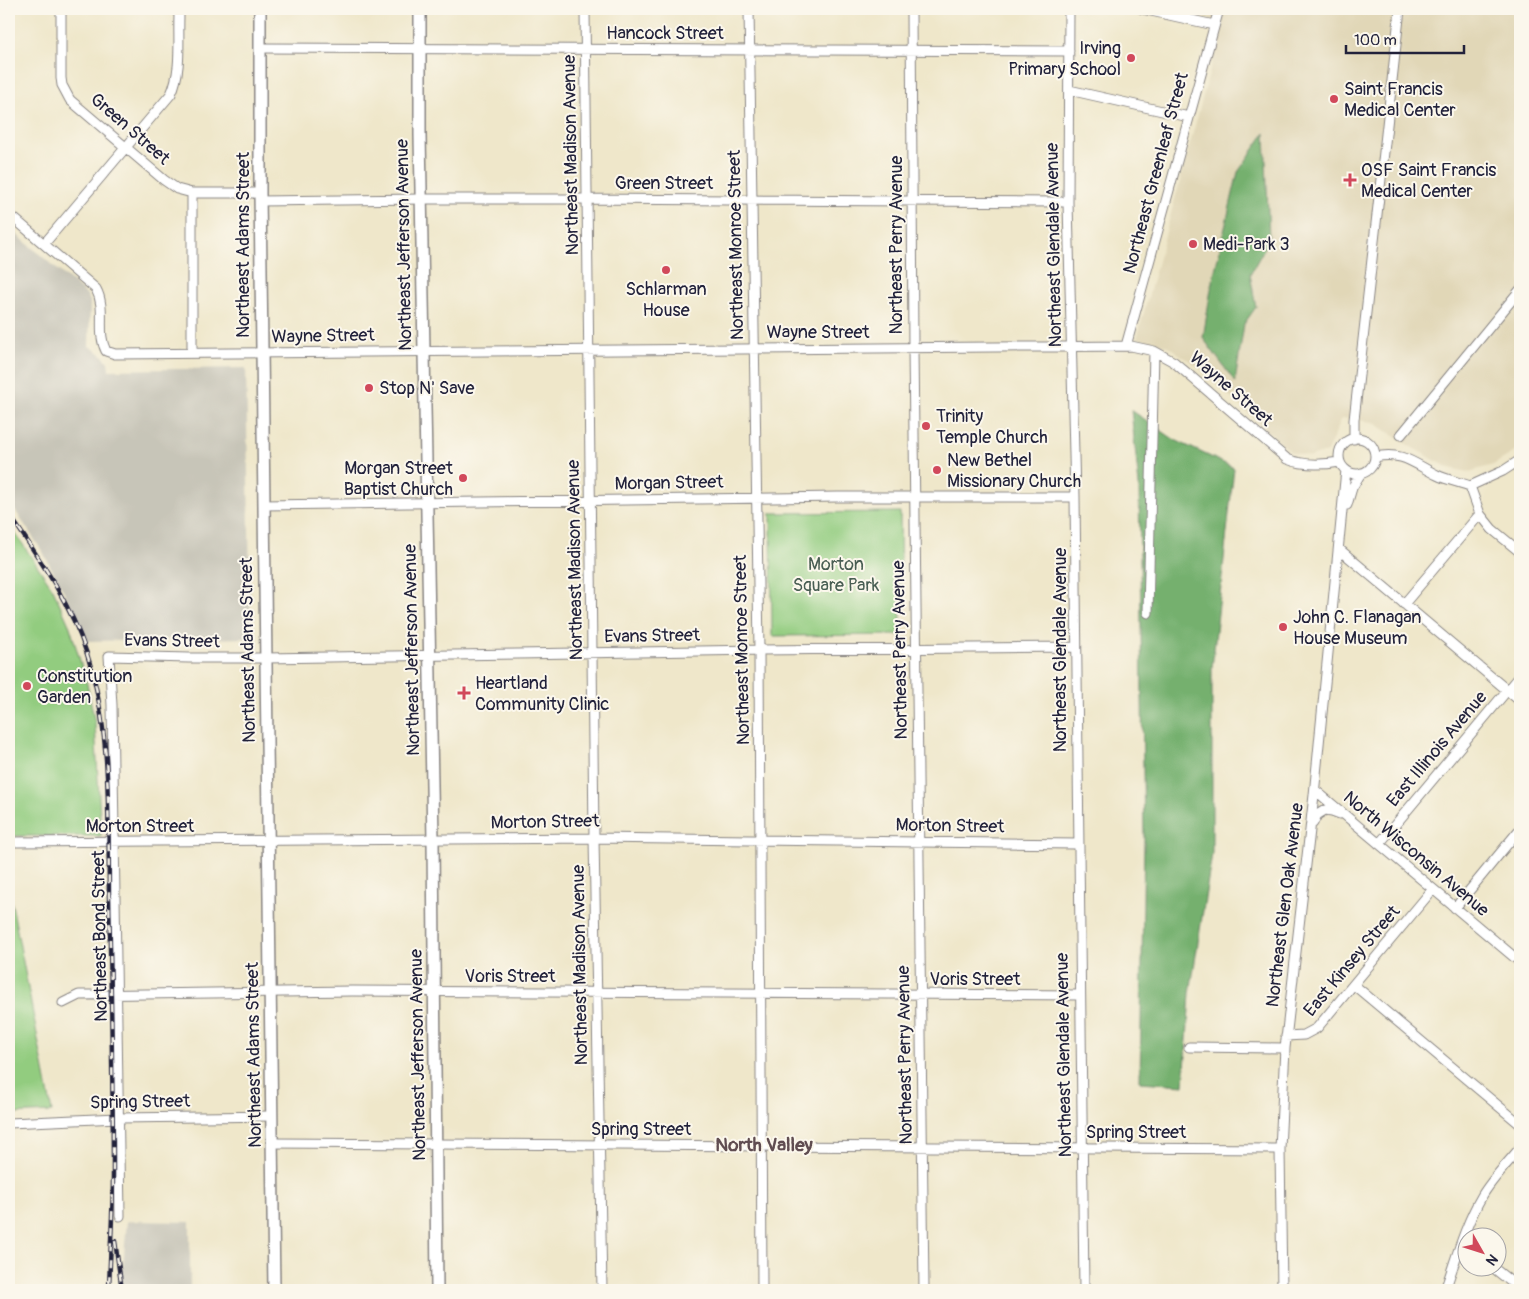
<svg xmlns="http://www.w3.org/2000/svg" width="1529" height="1299" viewBox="0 0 1529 1299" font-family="Pangolin,sans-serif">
<rect width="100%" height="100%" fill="#fbf7ec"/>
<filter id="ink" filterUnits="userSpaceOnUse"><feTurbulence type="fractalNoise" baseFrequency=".02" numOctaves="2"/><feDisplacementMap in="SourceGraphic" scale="10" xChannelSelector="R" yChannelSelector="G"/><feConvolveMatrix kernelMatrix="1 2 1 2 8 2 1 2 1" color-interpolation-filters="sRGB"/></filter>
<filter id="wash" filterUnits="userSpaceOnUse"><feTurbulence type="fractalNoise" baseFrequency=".0096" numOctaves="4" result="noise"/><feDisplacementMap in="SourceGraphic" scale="20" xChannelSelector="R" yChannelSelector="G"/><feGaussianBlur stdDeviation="1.12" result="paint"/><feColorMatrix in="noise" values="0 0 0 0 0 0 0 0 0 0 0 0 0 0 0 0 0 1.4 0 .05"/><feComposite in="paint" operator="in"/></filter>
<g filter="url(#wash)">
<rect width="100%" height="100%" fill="#efe7ca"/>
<path fill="#e1d7b7" d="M1166 9H1520V445L1513 453 1493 465 1469 472 1449 468 1413 448 1373 422 1342 418 1327 452 1310 457 1291 452 1198 367 1168 346 1137 338 1223 23Z"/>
<path fill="#c7c5b8" d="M9 228 87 295 90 301 89 346 101 354 108 362 109 370 246 368 251 638 87 641 70 603 44 554 9 501Z
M127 1221 190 1222V1290H121Z"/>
<path fill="#92cc7f" stroke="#5a775d" d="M900 512 901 635 772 636 771 513Z
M9 524 53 589 70 627 87 684 95 723 101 836H9Z
M9 889 52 1112 9 1114Z"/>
<path fill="#75b06e" stroke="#4c6954" d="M1265 133 1269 240 1250 274 1256 307 1244 324 1235 382 1203 338 1212 283 1238 172Z
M1131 410 1175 440 1234 468 1212 668V854L1190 993 1184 1085 1140 1082 1144 840 1139 485Z"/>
</g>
<g filter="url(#ink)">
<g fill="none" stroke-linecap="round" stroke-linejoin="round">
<defs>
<path id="minor" d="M61 9V78L62 85 70 100 164 180 177 189 192 193H260
M585 9 594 838 602 1290
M749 9 759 650 762 1290
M911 9 913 349 924 1290
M1069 9 1068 202 1075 497 1084 1290
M1142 9 1214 25
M261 48 1069 51
M1069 90 1189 117
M192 193V353
M260 201 422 199H588L1068 202
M9 214 96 289C107 309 96 332 106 351L115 354 1131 346 1154 351 1174 362 1287 459C1304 466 1322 465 1340 462
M44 244 171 94C182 70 178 42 179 16L177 9
M1126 346 1219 9
M1401 435 1520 290
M1339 456a18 18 0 1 1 36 0a18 18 0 1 1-36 0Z
M1354 439V420L1400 9
M1375 457C1402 451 1413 463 1437 475 1447 480 1459 482 1470 486
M1470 486 1480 514 1492 529 1520 552
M1470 486 1503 471 1520 460
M264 505 838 497H1075
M1347 505 1352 488 1361 473
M1339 549 1520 701
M1404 604 1480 514
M1148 613 1154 351
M1315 790 1520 962
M1313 823 1317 815 1325 810 1332 811 1340 814
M12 842 594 838 1077 844
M1379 844 1520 675
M1455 908 1520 829
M1354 985 1520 1124
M63 1003 79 995 352 991 1079 995
M1286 1036 1304 1035 1317 1028 1433 889
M1189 1047 1285 1048
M9 1123 118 1118 272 1116
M272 1143 1280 1149
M120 1216 112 705 109 656 189 658H266L759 650 1076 647
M1491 1266 1520 1289
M1282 1290 1280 1149 1285 1048 1314 795 1346 470
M1445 1290C1456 1259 1465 1225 1482 1196 1492 1179 1507 1164 1520 1148"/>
<path id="major" d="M260 9V193L274 1290
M420 9V135L433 840 437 1290"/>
</defs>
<use href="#minor" stroke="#888482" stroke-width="11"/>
<use href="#major" stroke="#888482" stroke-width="14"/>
<use href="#minor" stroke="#fff" stroke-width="9"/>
<use href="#major" stroke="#fff" stroke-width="11"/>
<defs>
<path id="rail" d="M9 514C39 558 70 602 87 654 112 732 108 816 109 897 111 989 113 1082 113 1174 113 1213 110 1252 109 1290
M115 1241 122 1290"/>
</defs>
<use href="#rail" stroke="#22223b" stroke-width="4.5"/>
<use href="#rail" stroke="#fbf7ec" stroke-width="2.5" stroke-dasharray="8" stroke-linecap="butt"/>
</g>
</g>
<g fill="#d1495b" stroke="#fbf7ec" stroke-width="2">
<circle cx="1131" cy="58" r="5"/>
<circle cx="1334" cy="99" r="5"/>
<path d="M1347.5 172.5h5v5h5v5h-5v5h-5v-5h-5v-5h5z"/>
<circle cx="1193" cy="244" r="5"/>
<circle cx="666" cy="270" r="5"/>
<circle cx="369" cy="388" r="5"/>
<circle cx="926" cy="426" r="5"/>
<circle cx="937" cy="470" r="5"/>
<circle cx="463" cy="478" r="5"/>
<circle cx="1283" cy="627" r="5"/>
<circle cx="27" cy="686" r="5"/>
<path d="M461.5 685.5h5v5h5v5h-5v5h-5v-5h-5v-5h5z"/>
</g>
<g text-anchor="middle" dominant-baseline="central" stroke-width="4" stroke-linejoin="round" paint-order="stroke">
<g font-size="18" fill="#22223b" stroke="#fbf7ec">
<text x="665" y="33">Hancock Street</text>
<text transform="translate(130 129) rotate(41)">Green Street</text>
<text transform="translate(571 155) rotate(-91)">Northeast Madison Avenue</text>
<text transform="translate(1156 173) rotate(-75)">Northeast Greenleaf Street</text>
<text x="664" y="183">Green Street</text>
<text transform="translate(243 245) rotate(-90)">Northeast Adams Street</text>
<text transform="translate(404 245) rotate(-91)">Northeast Jefferson Avenue</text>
<text transform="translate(736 245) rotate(-91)">Northeast Monroe Street</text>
<text transform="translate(896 245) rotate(-90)">Northeast Perry Avenue</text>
<text transform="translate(1054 245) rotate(-91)">Northeast Glendale Avenue</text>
<text x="818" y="332">Wayne Street</text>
<text transform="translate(323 336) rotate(-1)">Wayne Street</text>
<text transform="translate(1231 389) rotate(41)">Wayne Street</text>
<text transform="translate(669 483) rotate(-1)">Morgan Street</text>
<text transform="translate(575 560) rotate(-91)">Northeast Madison Avenue</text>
<text transform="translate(652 636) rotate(-1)">Evans Street</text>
<text transform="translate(172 641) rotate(1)">Evans Street</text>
<text transform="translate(248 650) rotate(-91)">Northeast Adams Street</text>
<text transform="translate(412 650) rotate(-91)">Northeast Jefferson Avenue</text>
<text transform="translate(742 650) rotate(-91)">Northeast Monroe Street</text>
<text transform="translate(900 650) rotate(-91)">Northeast Perry Avenue</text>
<text transform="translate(1060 650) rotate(-90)">Northeast Glendale Avenue</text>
<text transform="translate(1437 749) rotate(-50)">East Illinois Avenue</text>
<text transform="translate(545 822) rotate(-1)">Morton Street</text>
<text x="140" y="826">Morton Street</text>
<text transform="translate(950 826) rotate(1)">Morton Street</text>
<text transform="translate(1416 854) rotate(40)">North Wisconsin Avenue</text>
<text transform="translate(1285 905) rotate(-83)">Northeast Glen Oak Avenue</text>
<text transform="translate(100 936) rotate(-91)">Northeast Bond Street</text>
<text transform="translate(1352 961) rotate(-50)">East Kinsey Street</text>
<text transform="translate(580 965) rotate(-91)">Northeast Madison Avenue</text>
<text x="510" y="976">Voris Street</text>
<text x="975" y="979">Voris Street</text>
<text transform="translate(254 1055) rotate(-91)">Northeast Adams Street</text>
<text transform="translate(418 1055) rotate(-91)">Northeast Jefferson Avenue</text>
<text transform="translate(905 1055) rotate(-91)">Northeast Perry Avenue</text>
<text transform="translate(1064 1055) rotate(-91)">Northeast Glendale Avenue</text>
<text transform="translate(140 1102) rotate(-1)">Spring Street</text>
<text x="641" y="1129">Spring Street</text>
<text x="1136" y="1132">Spring Street</text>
</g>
<g font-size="18" fill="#22223b" stroke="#fbf7ec" text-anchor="start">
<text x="1121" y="48" text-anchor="end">Irving<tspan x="1121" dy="21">Primary School</tspan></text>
<text x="1344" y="89">Saint Francis<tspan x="1344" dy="21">Medical Center</tspan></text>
<text x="1361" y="170">OSF Saint Francis<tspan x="1361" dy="21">Medical Center</tspan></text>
<text x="1203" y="244">Medi-Park 3</text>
<text x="666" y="289" text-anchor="middle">Schlarman<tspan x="666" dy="21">House</tspan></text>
<text x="379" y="388">Stop N' Save</text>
<text x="936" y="416">Trinity<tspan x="936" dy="21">Temple Church</tspan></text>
<text x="947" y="460">New Bethel<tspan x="947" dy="21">Missionary Church</tspan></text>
<text x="453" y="468" text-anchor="end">Morgan Street<tspan x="453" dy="21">Baptist Church</tspan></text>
<text x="1293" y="617">John C. Flanagan<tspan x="1293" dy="21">House Museum</tspan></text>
<text x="37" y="676">Constitution<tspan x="37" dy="21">Garden</tspan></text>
<text x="475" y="683">Heartland<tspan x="475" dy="21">Community Clinic</tspan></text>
</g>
<g font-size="18" fill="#495e53" stroke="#fbf7ec">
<text x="836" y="564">Morton<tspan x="836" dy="21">Square Park</tspan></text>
</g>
<g font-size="19" font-weight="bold" fill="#604d51" stroke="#fbf7ec">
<text x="764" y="1145">North Valley</text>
</g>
</g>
<rect width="1529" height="1299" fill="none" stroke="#fbf7ec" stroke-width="30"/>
<g transform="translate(1482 1252) rotate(129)"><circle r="24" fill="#fbf7ec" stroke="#a4a2a5"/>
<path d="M0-4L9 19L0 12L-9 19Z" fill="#d1495b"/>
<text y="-8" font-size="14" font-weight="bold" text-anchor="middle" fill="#22223b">N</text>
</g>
<path d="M1346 45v8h118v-8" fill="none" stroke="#22223b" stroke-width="2.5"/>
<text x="1354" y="45" font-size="15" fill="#22223b" stroke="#fbf7ec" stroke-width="4" paint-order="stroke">100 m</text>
</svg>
